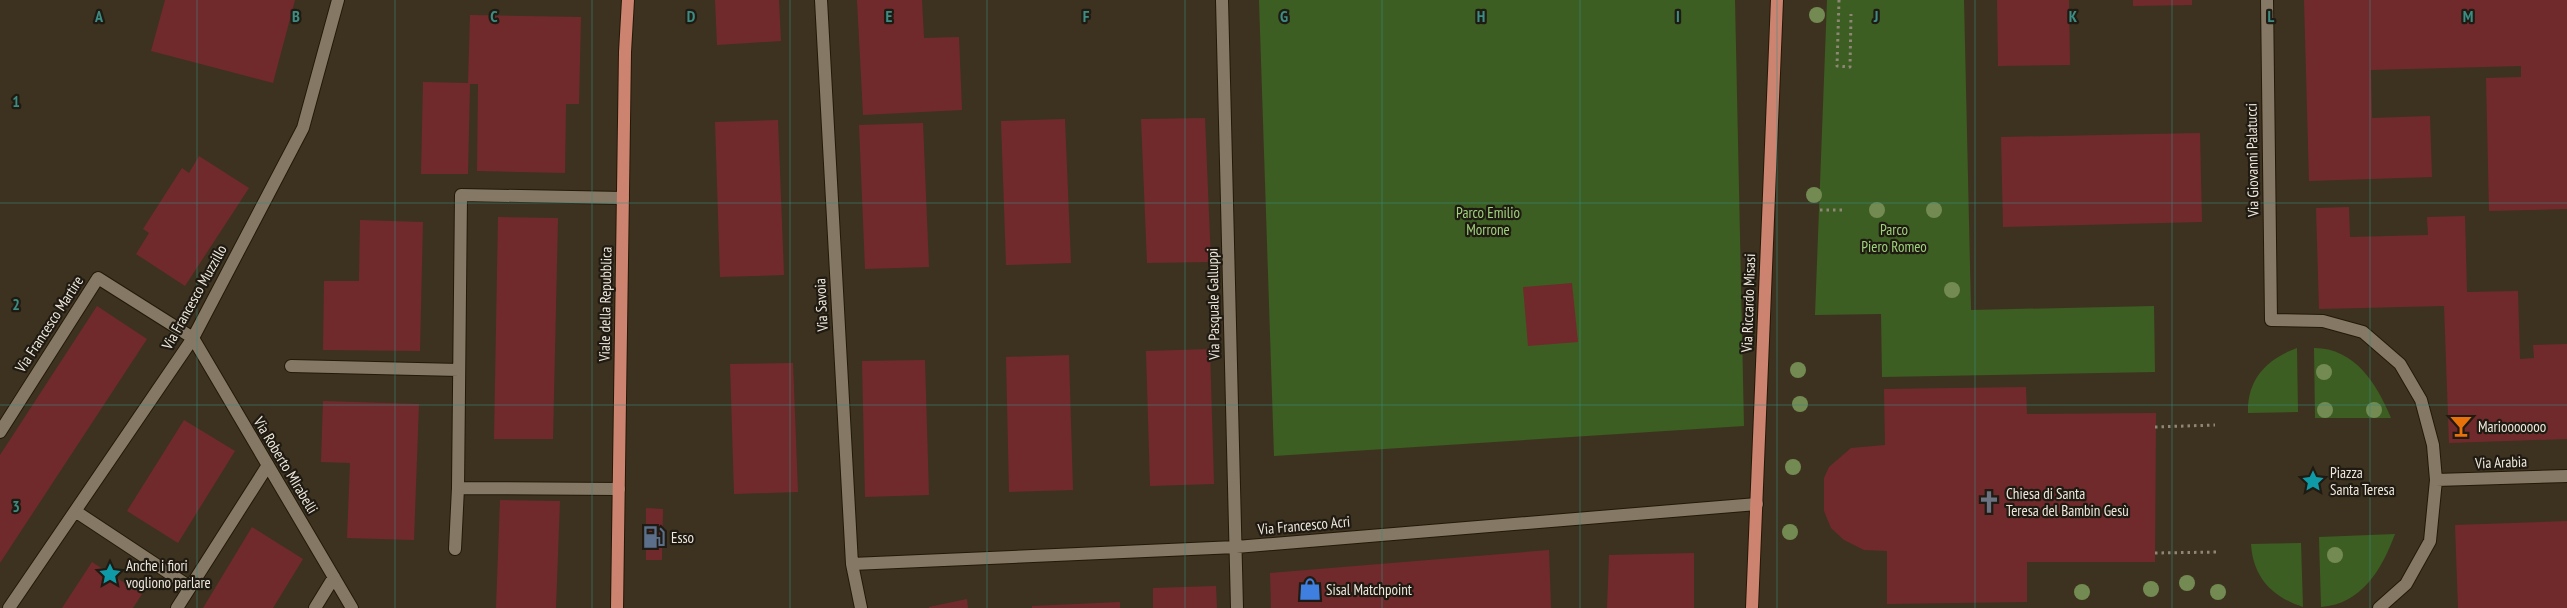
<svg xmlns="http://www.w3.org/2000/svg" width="2567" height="608" viewBox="0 0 2567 608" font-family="'PT Sans Narrow',sans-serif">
<rect width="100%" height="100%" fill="#3d321f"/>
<path fill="#3c5e22" d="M1259 0H1735L1744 426 1274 456Z
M1827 0H1964L1971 310 2154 306 2155 372 1882 377 1881 314 1815 315Z
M2297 348 2298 412 2248 413C2247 380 2266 359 2297 348Z
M2314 348C2355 348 2377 384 2391 418H2315Z
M2395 534C2382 569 2362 604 2321 607L2319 537Z
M2301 543 2303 607C2272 597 2253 577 2251 544Z"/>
<path fill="#702a2b" d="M165 0H295L273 83 151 51Z
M715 0H779L781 41 717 45Z
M857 0H922L924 38 959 37 962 110 863 115Z
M1997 0H2069L2070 65 1998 66Z
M2133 0H2192V5L2133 6Z
M2304 0H2567V209L2489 211 2486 78 2521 77V66L2371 70 2372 118 2430 116 2432 177 2309 181Z
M470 15 581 17 579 104H566L565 173 477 171 478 84H470L468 174H421L423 82 468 83Z
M1205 118 1211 262 1147 263 1141 119Z
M1065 119 1071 263 1006 265 1001 121Z
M778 120 784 275 720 277 715 122Z
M923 123 929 267 865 269 859 125Z
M2200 133 2202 222 2003 227 2001 137Z
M199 156 249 188 185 286 136 254 149 233 143 229 182 168 189 173Z
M2349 207 2350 237 2428 235 2427 217 2465 216 2467 292 2518 291 2520 359 2534 358 2533 345 2567 344V439L2449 443 2444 306 2319 309 2316 208Z
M498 217 558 218 553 439H494Z
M360 220 423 222 420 351 323 350 324 281H359Z
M1572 283 1578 342 1528 346 1523 287Z
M97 306 147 339 0 563V455Z
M1210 349 1214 484 1150 486 1146 351Z
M1069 355 1073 490 1009 492 1006 357Z
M925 360 929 495 865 497 862 361Z
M793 363 798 492 734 494 730 364Z
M2026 387 2027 414 2156 413 2155 562H2027V602L1887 604V551L1864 550 1844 540 1831 528 1824 511V478L1829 467 1851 448 1885 445 1884 389Z
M323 401 419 404 414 540 347 538 350 463 321 462Z
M184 420 235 451 178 543 127 511Z
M500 500 560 501 556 608H496Z
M646 508 663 509 662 560H646Z
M2567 521V608H2458L2455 525Z
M252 527 303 559 273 608H203Z
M1549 550 1551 608H1271L1270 573Z
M1694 553V608H1607L1609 555Z
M92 562 142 594 133 608H62Z
M1216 586 1217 608H1153V588Z
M967 599 968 608H929V607Z
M1120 602V608H1032V606Z"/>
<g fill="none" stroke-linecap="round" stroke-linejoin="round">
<defs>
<path id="minor" d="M821 0 852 564 861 608
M1222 0 1237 608
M2267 0 2271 320 2323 321 2363 332 2400 364 2421 400 2433 445 2436 480 2430 541 2406 584 2379 608
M291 366 459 370
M0 432 98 278 193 338 352 608
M2436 480 2567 476
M619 489 458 488 461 195 623 198
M75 511 190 587
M455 549 458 488
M852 564 1236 547 1757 504
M9 608 193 338 303 128 338 0
M177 608 268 465
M315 608 334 577"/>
<path id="major" d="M617 608 625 52 628 0
M1752 608 1777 0"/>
</defs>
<use href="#minor" stroke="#231908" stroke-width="14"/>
<use href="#major" stroke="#231908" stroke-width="14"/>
<path stroke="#8f8676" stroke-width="3" stroke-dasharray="2.5 4" stroke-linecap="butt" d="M1839 0 1837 66 1850 67 1851 14
M1820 210H1842
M2155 427 2215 425
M2155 553 2218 552"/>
<use href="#minor" stroke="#857965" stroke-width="12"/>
<use href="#major" stroke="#cc8471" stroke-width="12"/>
</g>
<g fill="#738b52">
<circle cx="1817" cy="15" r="8"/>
<circle cx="1814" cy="195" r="8"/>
<circle cx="1877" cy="210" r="8"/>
<circle cx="1934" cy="210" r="8"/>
<circle cx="1952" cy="290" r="8"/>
<circle cx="1798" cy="370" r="8"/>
<circle cx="2324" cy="372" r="8"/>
<circle cx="1800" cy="404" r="8"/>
<circle cx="2325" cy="410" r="8"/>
<circle cx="2374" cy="410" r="8"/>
<circle cx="1793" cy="467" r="8"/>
<circle cx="1790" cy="532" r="8"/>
<circle cx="2335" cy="555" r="8"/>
<circle cx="2187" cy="583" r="8"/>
<circle cx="2151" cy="589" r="8"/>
<circle cx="2082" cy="592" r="8"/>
<circle cx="2218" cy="592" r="8"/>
</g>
<path fill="none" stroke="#3c8d84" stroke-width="1" stroke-opacity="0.55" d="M197 0V608M395 0V608M592 0V608M790 0V608M987 0V608M1185 0V608M1382 0V608M1580 0V608M1777 0V608M1975 0V608M2172 0V608M2370 0V608M0 203H2567M0 405H2567"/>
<defs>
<symbol id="bar-bare" viewBox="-9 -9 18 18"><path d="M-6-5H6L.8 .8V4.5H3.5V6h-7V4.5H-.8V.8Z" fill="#e8710a" stroke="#1f1a12" stroke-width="2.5" paint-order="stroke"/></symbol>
<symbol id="sight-bare" viewBox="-9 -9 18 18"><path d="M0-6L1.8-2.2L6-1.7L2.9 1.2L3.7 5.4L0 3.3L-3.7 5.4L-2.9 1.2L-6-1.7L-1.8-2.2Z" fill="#0f9aa8" stroke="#1f1a12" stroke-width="2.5" paint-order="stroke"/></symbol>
<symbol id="church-bare" viewBox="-9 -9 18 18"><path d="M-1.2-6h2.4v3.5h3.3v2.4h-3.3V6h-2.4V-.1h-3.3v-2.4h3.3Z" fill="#6b7280" stroke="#1f1a12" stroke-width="2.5" paint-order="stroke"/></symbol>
<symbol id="fuel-bare" viewBox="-9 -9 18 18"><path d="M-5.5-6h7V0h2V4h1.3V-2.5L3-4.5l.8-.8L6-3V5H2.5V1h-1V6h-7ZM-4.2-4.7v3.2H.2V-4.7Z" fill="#5c6f8a" stroke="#1f1a12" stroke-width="2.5" paint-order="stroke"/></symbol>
<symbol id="shop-bare" viewBox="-9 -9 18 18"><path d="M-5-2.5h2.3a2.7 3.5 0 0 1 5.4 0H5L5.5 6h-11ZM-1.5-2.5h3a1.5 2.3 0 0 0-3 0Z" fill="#3f7fe0" stroke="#1f1a12" stroke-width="2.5" paint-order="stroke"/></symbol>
</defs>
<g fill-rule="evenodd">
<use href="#bar-bare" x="2445" y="410" width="32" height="32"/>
<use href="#sight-bare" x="2297" y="465" width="32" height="32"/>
<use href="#church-bare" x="1973" y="486" width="32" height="32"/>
<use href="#fuel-bare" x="638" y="521" width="32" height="32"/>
<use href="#sight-bare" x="94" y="558" width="32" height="32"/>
<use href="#shop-bare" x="1294" y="573" width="32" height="32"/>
</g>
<g text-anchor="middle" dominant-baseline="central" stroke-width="4.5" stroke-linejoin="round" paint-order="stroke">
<g font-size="15" fill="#eee7dc" stroke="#1f1a12">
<text transform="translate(2252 160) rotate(-91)">Via Giovanni Palatucci</text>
<text transform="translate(194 297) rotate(-61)">Via Francesco Muzzillo</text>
<text transform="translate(1748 303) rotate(-88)">Via Riccardo Misasi</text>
<text transform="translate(605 304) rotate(-89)">Viale della Repubblica</text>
<text transform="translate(1213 304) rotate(-91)">Via Pasquale Galluppi</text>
<text transform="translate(821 305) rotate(-93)">Via Savoia</text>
<text transform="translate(49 324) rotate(-57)">Via Francesco Martire</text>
<text transform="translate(2501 462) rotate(-2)">Via Arabia</text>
<text transform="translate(286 465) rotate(59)">Via Roberto MIrabelli</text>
<text transform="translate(1304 525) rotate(-5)">Via Francesco Acri</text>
</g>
<g font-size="15" fill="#9fd37b" stroke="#1f1a12">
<text x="1488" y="212">Parco Emilio<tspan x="1488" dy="17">Morrone</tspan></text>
<text x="1894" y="229">Parco<tspan x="1894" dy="17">Piero Romeo</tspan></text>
</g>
<g font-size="15" fill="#eee7dc" stroke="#1f1a12" text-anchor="start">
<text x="2478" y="426">Mariooooooo</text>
<text x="2330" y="472">Piazza<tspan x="2330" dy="17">Santa Teresa</tspan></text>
<text x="2006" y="493">Chiesa di Santa<tspan x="2006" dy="17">Teresa del Bambin Gesù</tspan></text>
<text x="671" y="537">Esso</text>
<text x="126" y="565">Anche i fiori<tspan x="126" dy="17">vogliono parlare</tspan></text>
<text x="1326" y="589">Sisal Matchpoint</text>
</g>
</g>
<g font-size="16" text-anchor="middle" font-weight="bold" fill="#3c8d84" stroke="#1f1a12" stroke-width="4.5" stroke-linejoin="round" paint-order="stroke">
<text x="99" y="22">A</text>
<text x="296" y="22">B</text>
<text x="494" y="22">C</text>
<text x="691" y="22">D</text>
<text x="889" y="22">E</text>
<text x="1086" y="22">F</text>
<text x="1284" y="22">G</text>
<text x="1481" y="22">H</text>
<text x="1678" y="22">I</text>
<text x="1876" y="22">J</text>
<text x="2073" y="22">K</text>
<text x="2271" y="22">L</text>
<text x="2468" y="22">M</text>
<text x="16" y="107">1</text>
<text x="16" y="310">2</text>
<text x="16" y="512">3</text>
</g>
</svg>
